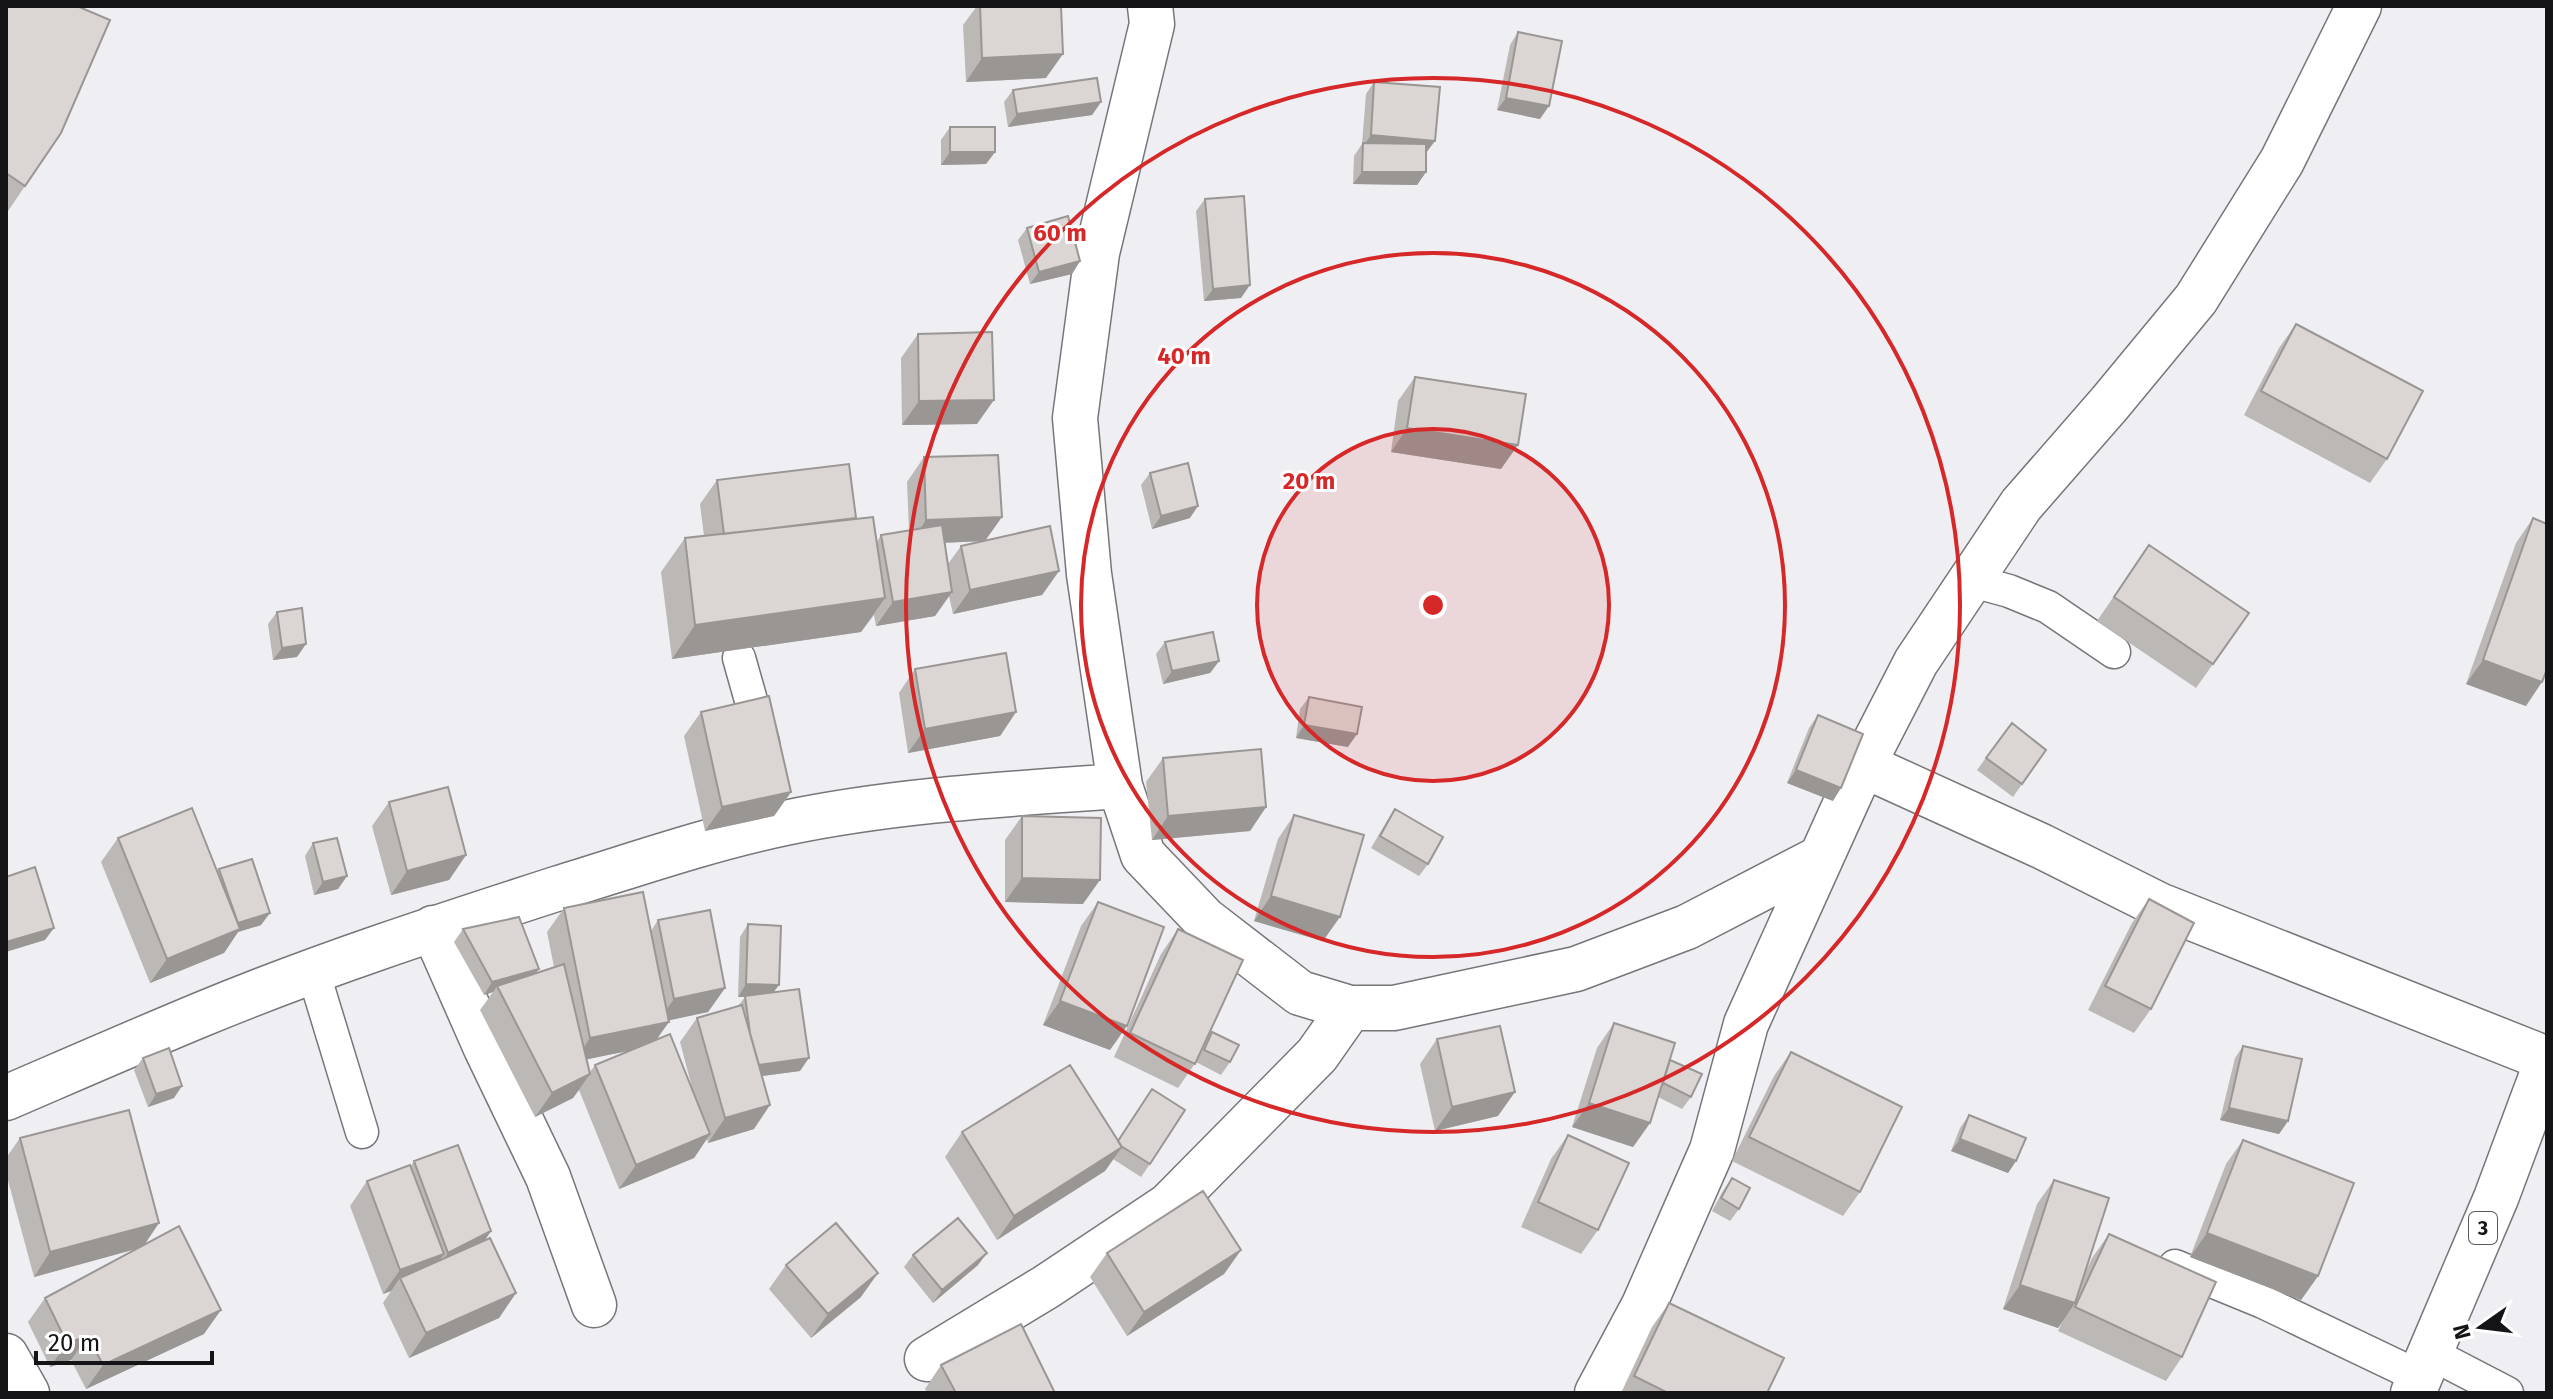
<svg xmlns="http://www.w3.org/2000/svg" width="2553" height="1399" viewBox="0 0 2553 1399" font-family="'Fira Sans',sans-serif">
<rect width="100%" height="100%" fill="#eeeef3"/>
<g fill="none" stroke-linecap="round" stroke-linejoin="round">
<defs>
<path id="service" d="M1969 580 2009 591 2048 607 2114 652
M739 658 763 743
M313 971 362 1132
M2175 1266 2263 1302 2420 1377
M2430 1353 2507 1393"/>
<path id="minor" d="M1150 6 1152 24 1097 253 1075 418 1089 574 1120 786 1143 855 1204 919 1300 993 1350 1008H1394L1576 969 1687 927 1820 858
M1863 765 2041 846 2159 905 2547 1059
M433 928 486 1048 548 1177 594 1305
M6 1098C71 1070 135 1042 200 1015 318 966 438 927 559 888 634 865 708 839 785 823 895 800 1008 794 1120 786
M6 1356 27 1393
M927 1359 1046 1287 1169 1205 1317 1055 1350 1008
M1597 1393 1644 1305 1712 1150 1746 1024 1863 765 1916 662 2021 505 2110 403 2196 299 2282 161 2359 6"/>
<path id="trunk" d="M2413 1393 2496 1198 2547 1061"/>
</defs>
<use href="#service" stroke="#76767a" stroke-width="35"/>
<use href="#minor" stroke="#76767a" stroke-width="47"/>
<use href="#trunk" stroke="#76767a" stroke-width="47"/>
<use href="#service" stroke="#fff" stroke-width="32"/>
<use href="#minor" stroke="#fff" stroke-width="44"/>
<use href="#trunk" stroke="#fff" stroke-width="44"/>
</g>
<path fill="#bcb8b5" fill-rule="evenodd" d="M6 6 61 133 6 214Z
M977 6H1061L1046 78 966 82 963 25Z
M1518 32 1540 119 1497 110 1510 45Z
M1374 82 1426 153V172L1417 185 1353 184 1354 156 1362 144 1366 94Z
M1013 90 1101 102 1092 115 1008 127 1004 102Z
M950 127 995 152 986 164 941 165V140Z
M1205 199 1241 298 1204 301 1196 211Z
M1027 228 1080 261 1072 274 1030 284 1018 240Z
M2296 324 2387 459 2370 483 2244 415 2279 348Z
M918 334 977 424 902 425 901 358Z
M1415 377 1501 469 1391 452 1398 401Z
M924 457 985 540 1059 571 1042 595 953 614 949 596 935 616 876 626 874 615 861 632 672 659 661 572 685 538 704 536 700 504 717 480 856 519 877 542 881 535 909 531 907 482ZM982 541 961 546 948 564 944 543Z
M1150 473 1190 518 1152 529 1141 485Z
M2533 518 2526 706 2466 684 2516 543Z
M2149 545 2213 664 2196 688 2097 621Z
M277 612 297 657 273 660 268 624Z
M1165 642 1219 661 1210 673 1163 684 1156 654Z
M915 669 1016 712 1000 736 908 753 899 693Z
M1309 697 1348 747 1296 738 1300 709Z
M701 712 791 792 774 816 705 831 684 736Z
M1818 715 1833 801 1787 783 1809 728Z
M2012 723 2046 750 2013 797 1977 770Z
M1163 758 1266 807 1250 831 1152 840 1146 782Z
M389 802 466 855 449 880 391 895 372 826Z
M1395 809 1428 864 1419 876 1371 848 1387 821Z
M1294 815 1323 941 1254 921 1278 839Z
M1022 816 1083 904 1005 902V840Z
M118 838 217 871 219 869 261 925 238 932 224 953 150 983 101 862Z
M313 843 347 876 338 889 314 895 305 856Z
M2149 899 2151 1009 2134 1033 2088 1010 2132 923Z
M1098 902 1110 1050 1043 1025 1081 926Z
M564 908 651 931 658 920 725 988 708 1012 668 1020 657 1039 694 1095 680 1042 697 1018 738 1006 745 997H738L740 937 748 924 800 1071 762 1076 754 1129 708 1143 707 1139 694 1158 619 1189 579 1090 573 1098 535 1117 480 1010 493 992 484 995 454 942 463 929 536 973 554 967 547 932ZM628 1051 595 1065 590 1072 587 1059Z
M1178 929 1205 1043 1212 1032 1230 1062 1221 1075 1196 1062 1178 1088 1114 1057 1161 954Z
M1614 1023 1670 1060 1691 1097 1682 1109 1658 1097 1650 1123 1633 1147 1572 1127 1597 1048Z
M1437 1039 1498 1116 1435 1131 1420 1064Z
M2243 1046 2288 1121 2279 1134 2220 1120 2235 1058Z
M1791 1052 1860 1192 1843 1216 1732 1161 1774 1076Z
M143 1058 174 1098 148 1107 134 1070Z
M1969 1115 2016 1161 2008 1173 1951 1151 1960 1128Z
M962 1132 1118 1141 1150 1164 1141 1177 1113 1159 1105 1171 997 1240 945 1157Z
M1568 1135 1598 1230 1581 1254 1521 1227 1551 1159Z
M20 1138 144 1245 204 1334 86 1389 71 1360 50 1367 28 1322 45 1298 136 1249 34 1277 6 1173V1158Z
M2243 1140 2318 1276 2301 1300 2190 1257 2226 1164Z
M414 1161 491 1231 486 1239 516 1293 499 1318 409 1358 383 1303 391 1291 383 1294 350 1206 367 1181 411 1166Z
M1732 1178 1739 1209 1730 1221 1712 1211 1723 1191Z
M2054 1180 2085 1273 2092 1258 2109 1234 2182 1357 2166 1381 2058 1331 2063 1320 2058 1328 2003 1309 2037 1204Z
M1241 1250 1224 1274 1127 1336 1090 1277 1107 1253Z
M913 1255 978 1265 933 1303 904 1267Z
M786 1265 861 1297 811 1338 769 1289Z
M1669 1303 1767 1393H1621L1652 1327Z
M941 1365 1055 1393H927L925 1389Z"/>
<path fill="#999694" d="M1063 54 1046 78 966 82 982 58Z
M1506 98 1549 106 1540 119 1497 110Z
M1101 102 1092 115 1008 127 1017 114Z
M1371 135 1435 141 1426 153 1362 148Z
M950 152H995L986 164 941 165Z
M1362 172H1426L1417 185 1353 184Z
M1080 261 1072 274 1030 284 1039 272Z
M1250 285 1241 298 1204 301 1213 289Z
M994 400 977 424 902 425 919 401Z
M1407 428 1518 445 1501 469 1391 452Z
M1198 506 1190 518 1152 529 1161 516Z
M1002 517 985 541 910 544 926 520Z
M1059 571 1042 595 953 614 970 590Z
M952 592 935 616 876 626 893 602Z
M885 598 861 632 672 659 695 625Z
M306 644 297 657 273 660 282 648Z
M2483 660 2542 682 2526 706 2466 684Z
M1219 661 1210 673 1163 684 1172 671Z
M1016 712 1000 736 908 753 925 729Z
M1304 725 1357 734 1348 747 1296 738Z
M1796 770 1841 788 1833 801 1787 783Z
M791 792 774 816 705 831 722 807Z
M1266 807 1250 831 1152 840 1168 816Z
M466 855 449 880 391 895 407 871Z
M347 876 338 889 314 895 323 882Z
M1022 878 1100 880 1083 904 1005 902Z
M1271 896 1340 917 1323 941 1254 921Z
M270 913 261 925 238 932 224 953 150 983 167 959 236 923Z
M54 928 45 940 6 952V942Z
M539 969 530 981 497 986 493 992 484 995 492 982Z
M746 984 779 985 770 997H738Z
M725 988 708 1012 657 1023 674 999Z
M1060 1001 1127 1026 1110 1050 1043 1025Z
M669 1022 652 1046 574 1062 590 1038Z
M809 1058 800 1071 746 1078 755 1066Z
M590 1074 573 1098 535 1117 552 1093Z
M182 1086 174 1098 148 1107 156 1094Z
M1515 1092 1498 1116 1435 1131 1452 1107Z
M1589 1103 1650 1123 1633 1147 1572 1127Z
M770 1105 754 1129 708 1143 725 1118Z
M2229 1108 2288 1121 2279 1134 2220 1120Z
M710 1134 694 1158 619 1189 636 1165Z
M1960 1139 2016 1161 2008 1173 1951 1151Z
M1122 1147 1105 1171 997 1240 1014 1216Z
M159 1223 143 1247 34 1277 50 1252Z
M491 1231 474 1255 431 1277 448 1253Z
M2207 1233 2318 1276 2301 1300 2190 1257Z
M1241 1250 1224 1274 1127 1336 1144 1312Z
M987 1253 978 1265 933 1303 942 1290Z
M444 1254 427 1278H400L391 1291 383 1294 400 1270Z
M878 1273 861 1297 811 1338 828 1314Z
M2020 1285 2075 1303 2058 1328 2003 1309Z
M516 1293 499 1318 409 1358 426 1333Z
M221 1310 204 1334 86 1389 103 1365Z
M88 1336 71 1360 50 1367 67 1343Z"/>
<path fill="#dbd6d3" stroke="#999694" stroke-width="2" d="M6 6H77L110 20 61 133 25 186 6 173Z
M980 6H1061L1063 54 982 58Z
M1518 32 1562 41 1549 106 1506 98Z
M1097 78 1101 102 1017 114 1013 90Z
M1374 82 1440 87 1435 141 1371 135Z
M950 127H995V152H950Z
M1363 143 1426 144V172H1362Z
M1244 196 1250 285 1213 289 1205 199Z
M1068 216 1080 261 1039 272 1027 228Z
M2296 324 2423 391 2387 459 2261 391Z
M992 332 994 400 919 401 918 334Z
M1415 377 1526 394 1518 445 1407 428Z
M998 455 1002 517 926 520 924 457Z
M1188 463 1198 506 1161 516 1150 473Z
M849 464 856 518 724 534 717 480Z
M873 517 885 598 695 625 685 538Z
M2533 518 2547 524V669L2542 682 2483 660Z
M942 525 952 592 893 602 881 535Z
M1050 526 1059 571 970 590 961 546Z
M2149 545 2249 613 2213 664 2114 597Z
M302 608 306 644 282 648 277 612Z
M1213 632 1219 661 1172 671 1165 642Z
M1006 653 1016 712 925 729 915 669Z
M769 696 791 792 722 807 701 712Z
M1309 697 1362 707 1357 734 1304 725Z
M1818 715 1863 734 1841 788 1796 770Z
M2012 723 2046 750 2022 784 1986 758Z
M1261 749 1266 807 1168 816 1163 758Z
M448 787 466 855 407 871 389 802Z
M192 808 240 929 167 959 118 838Z
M1395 809 1443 837 1428 864 1380 836Z
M1294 815 1364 835 1340 917 1271 896Z
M1022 816 1101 818 1100 880 1022 878Z
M337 838 347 876 323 882 313 843Z
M252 859 270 913 238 923 219 869Z
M35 867 54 928 6 942V877Z
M643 892 669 1022 590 1038 564 908Z
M2149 899 2194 923 2151 1009 2105 986Z
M1098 902 1164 927 1127 1026 1060 1001Z
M710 910 725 988 674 999 658 920Z
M519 917 539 969 492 982 463 929Z
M748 924 781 926 779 985 746 984Z
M1178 929 1243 960 1195 1064 1130 1033Z
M564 964 590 1074 552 1093 497 986Z
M799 989 809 1058 759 1065 750 1033 745 996Z
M742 1005 770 1105 725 1118 697 1018Z
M1614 1023 1675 1043 1650 1123 1589 1103Z
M1500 1026 1515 1092 1452 1107 1437 1039Z
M1212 1032 1239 1045 1230 1062 1204 1050Z
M670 1034 710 1134 636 1165 595 1065Z
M2243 1046 2302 1059 2288 1121 2229 1108Z
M169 1048 182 1086 156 1094 143 1058Z
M1791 1052 1902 1107 1860 1192 1749 1137Z
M1670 1060 1702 1074 1691 1097 1663 1083Z
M1070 1065 1122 1147 1014 1216 962 1132Z
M1152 1089 1185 1110 1150 1164 1121 1146 1118 1141Z
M129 1110 159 1223 50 1252 20 1138Z
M1969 1115 2026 1138 2016 1161 1960 1139Z
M1568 1135 1629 1163 1598 1230 1538 1202Z
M2243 1140 2354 1183 2318 1276 2207 1233Z
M458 1145 491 1231 448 1253 414 1161Z
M410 1165 444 1254 400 1270 367 1181Z
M1732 1178 1750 1188 1739 1209 1721 1198Z
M2054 1180 2109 1198 2075 1303 2020 1285Z
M1203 1191 1241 1250 1144 1312 1107 1253Z
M958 1218 987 1253 942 1290 913 1255Z
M836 1223 878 1273 828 1314 786 1265Z
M179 1226 221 1310 103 1365 88 1336 67 1343 45 1298Z
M2109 1234 2216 1282 2182 1357 2075 1307Z
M490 1238 516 1293 426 1333 400 1278Z
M1669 1303 1784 1358 1767 1393H1668L1634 1376Z
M1021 1324 1055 1393H956L941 1365Z"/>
<circle cx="1433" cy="605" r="176" fill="#d62828" fill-opacity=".12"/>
<g fill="none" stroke="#d62828" stroke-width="4">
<circle cx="1433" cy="605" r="176"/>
<circle cx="1433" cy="605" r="352"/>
<circle cx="1433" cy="605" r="527"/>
</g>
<g text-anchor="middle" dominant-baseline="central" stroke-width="6" stroke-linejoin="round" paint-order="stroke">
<rect fill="#fff" stroke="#5a5a5c" stroke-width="2" x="2469" y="1212" width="28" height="32" rx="6"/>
<g font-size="20" font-weight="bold" fill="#141416">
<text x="2483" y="1228">3</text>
</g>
</g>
<circle cx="1433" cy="605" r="12" fill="#d62828" stroke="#fff" stroke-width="4"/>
<g font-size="24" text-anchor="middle" font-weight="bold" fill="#d62828" stroke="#fff" stroke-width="6" stroke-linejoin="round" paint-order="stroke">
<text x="1060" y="241">60 m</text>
<text x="1184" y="364">40 m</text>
<text x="1309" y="489">20 m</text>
</g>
<rect width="2553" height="1399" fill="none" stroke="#141416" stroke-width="16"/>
<g transform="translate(2481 1327) rotate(256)" stroke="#ffffff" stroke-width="6" paint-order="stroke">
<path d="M0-6L14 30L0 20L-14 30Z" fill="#141416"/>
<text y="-12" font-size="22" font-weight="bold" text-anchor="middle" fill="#141416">N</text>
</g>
<path d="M36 1351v12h176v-12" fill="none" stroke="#141416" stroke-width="4"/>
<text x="48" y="1351" font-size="24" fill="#141416" stroke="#ffffff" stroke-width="6" paint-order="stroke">20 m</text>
</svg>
